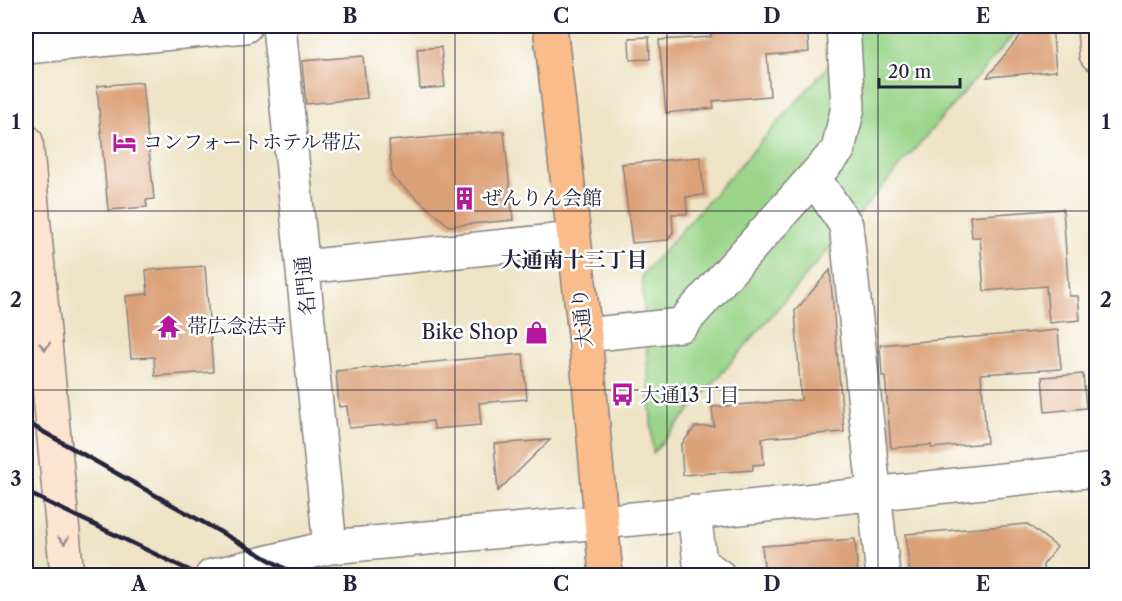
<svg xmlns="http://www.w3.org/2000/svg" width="1122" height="601" viewBox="0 0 1122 601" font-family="'Libre Caslon Text','Noto Serif JP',serif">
<rect width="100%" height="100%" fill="#fff"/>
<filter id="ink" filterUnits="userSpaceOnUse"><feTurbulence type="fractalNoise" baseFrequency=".0167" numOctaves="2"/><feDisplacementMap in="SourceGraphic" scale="12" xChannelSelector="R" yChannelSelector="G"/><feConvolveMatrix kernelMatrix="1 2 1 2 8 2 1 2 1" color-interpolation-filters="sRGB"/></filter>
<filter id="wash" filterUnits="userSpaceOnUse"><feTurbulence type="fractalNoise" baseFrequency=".008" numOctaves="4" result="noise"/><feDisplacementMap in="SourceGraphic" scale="24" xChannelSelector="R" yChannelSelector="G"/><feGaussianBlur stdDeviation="1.35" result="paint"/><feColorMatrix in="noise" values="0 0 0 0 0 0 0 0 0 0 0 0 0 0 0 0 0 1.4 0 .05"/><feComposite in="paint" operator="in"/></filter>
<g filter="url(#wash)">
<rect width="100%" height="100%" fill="#eee3c5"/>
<path fill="#99d488" stroke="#5e7b62" stroke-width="1.5" d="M856 26H1021L653 453 642 275 857 34Z"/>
<g id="blocks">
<path fill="#dba178" d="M710 26H807L809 52 767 55 770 96 713 101 714 108 666 113 659 40 711 37Z
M1028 26H1052L1056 71 987 77Z
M649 37 650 59 630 60 629 38Z
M441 47 445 87 420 89 417 49Z
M363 56 367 98 306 104 302 61Z
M142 82 154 199 146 200 147 207 108 210 97 86Z
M504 131 513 220 449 226 392 177 389 141Z
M700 157 704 195 686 197 687 214H672L673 232 668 240 632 243 622 164Z
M1063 209 1069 296H1078L1080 320 1049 323 1046 286 984 291 980 237H972L970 216Z
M205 266 213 372 155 376 154 357 131 358 126 296 148 294 146 270Z
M830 270 844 432 762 438 764 464 753 465V470L683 475 681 445 695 427 714 426 712 407 801 400 795 311Z
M1058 330 1061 369 981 374 987 443 931 448V445L891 448 885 376H882L880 345Z
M523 354 527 399 479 403 481 425 434 429 433 421 349 428 347 406 339 407 336 371Z
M1083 374 1086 408 1045 412 1042 377Z
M550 440 498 491 494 444Z
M1027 524 1057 547 1043 565 1044 576H910L906 534Z
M855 539 858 576H765L762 546Z"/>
</g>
</g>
<g filter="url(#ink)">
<use href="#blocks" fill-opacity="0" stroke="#888280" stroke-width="1.5"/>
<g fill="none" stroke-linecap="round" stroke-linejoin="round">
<defs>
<path id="street" d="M279 26 330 547
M26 47 245 26
M814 178 846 225 883 576
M303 267 573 239
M585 335 681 325 838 150 848 107 843 26
M694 512 700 563 719 576
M212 576 330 547 654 517 1096 470"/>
<path id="secondary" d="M1094 26 1096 54
M26 141 67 576"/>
<path id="highway" d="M550 26 585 335 606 576"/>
</defs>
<use href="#street" stroke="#888280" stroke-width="36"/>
<use href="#secondary" stroke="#888280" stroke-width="36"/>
<use href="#highway" stroke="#888280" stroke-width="36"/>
<use href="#street" stroke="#fff" stroke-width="33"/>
<use href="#secondary" stroke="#fde4d1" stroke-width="33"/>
<use href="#highway" stroke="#fabc8b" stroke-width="33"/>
<path stroke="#22223b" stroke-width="4.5" d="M26 422 298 576
M26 492 201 576"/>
</g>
<defs><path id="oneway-chevron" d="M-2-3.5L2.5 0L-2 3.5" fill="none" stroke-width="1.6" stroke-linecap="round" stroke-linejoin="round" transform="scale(1.5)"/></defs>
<g stroke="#9a8d8e">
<use href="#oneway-chevron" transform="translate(45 346) rotate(85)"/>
<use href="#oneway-chevron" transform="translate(64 540) rotate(85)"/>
</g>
</g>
<path fill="none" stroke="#22223b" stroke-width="1.5" stroke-opacity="0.55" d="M244 26V576M455 26V576M667 26V576M878 26V576M26 211H1096M26 390H1096"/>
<defs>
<symbol id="hotel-bare" viewBox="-9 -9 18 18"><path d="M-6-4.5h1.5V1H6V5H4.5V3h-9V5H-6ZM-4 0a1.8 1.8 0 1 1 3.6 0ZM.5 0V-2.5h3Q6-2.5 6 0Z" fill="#b5179e" stroke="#fff" stroke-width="2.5" paint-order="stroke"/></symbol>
<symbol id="building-bare" viewBox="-9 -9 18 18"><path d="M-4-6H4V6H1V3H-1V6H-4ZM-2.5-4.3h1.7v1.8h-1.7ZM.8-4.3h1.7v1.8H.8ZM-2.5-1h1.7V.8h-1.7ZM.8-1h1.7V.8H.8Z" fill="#b5179e" stroke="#fff" stroke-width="2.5" paint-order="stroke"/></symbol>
<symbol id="temple-bare" viewBox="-9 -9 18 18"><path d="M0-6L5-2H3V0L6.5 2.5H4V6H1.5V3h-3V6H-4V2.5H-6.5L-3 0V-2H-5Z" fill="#b5179e" stroke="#fff" stroke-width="2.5" paint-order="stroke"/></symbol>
<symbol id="shop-bare" viewBox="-9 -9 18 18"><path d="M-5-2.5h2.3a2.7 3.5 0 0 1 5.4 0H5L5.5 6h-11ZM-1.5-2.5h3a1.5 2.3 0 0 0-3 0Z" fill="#b5179e" stroke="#fff" stroke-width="2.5" paint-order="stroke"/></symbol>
<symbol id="bus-bare" viewBox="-9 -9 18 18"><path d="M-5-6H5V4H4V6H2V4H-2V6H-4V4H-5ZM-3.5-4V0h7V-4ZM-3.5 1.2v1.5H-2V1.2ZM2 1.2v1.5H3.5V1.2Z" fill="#b5179e" stroke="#fff" stroke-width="2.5" paint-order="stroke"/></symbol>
</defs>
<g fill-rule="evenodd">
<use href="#hotel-bare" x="108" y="126" width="33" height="33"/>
<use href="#building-bare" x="448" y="182" width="33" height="33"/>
<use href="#temple-bare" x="152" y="310" width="33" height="33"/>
<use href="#shop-bare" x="520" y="316" width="33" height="33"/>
<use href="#bus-bare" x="606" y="378" width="33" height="33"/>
</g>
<g text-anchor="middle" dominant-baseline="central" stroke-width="5" stroke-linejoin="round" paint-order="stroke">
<g font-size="20" fill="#22223b" stroke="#fff" text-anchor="start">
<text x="143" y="142">コンフォートホテル帯広</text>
<text x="482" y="198">ぜんりん会館</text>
<text x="187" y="326">帯広念法寺</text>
<text x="518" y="332" text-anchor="end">Bike Shop</text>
<text x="640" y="395">大通13丁目</text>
</g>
<g font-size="20" fill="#22223b" stroke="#fff">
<text transform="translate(305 286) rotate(-96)">名門通</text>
<text transform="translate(582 318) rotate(-96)">大通り</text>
</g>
<g font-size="21" font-weight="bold" fill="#22223b" stroke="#fff">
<text x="574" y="259">大通南十三丁目</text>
</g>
</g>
<rect width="1122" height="601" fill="none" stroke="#fff" stroke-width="66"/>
<path d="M879 78v9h81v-9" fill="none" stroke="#22223b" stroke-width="3"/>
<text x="888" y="78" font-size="18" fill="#22223b" stroke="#ffffff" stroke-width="4.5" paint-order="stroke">20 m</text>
<rect x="33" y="33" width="1056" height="535" fill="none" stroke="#22223b" stroke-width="2"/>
<g font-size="20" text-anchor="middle" font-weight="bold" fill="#22223b">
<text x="139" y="23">A</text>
<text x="350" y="23">B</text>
<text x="561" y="23">C</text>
<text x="772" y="23">D</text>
<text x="983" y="23">E</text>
<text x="16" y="129">1</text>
<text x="1106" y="129">1</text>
<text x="16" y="307">2</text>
<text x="1106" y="307">2</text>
<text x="16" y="486">3</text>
<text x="1106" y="486">3</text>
<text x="139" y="591">A</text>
<text x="350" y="591">B</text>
<text x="561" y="591">C</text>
<text x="772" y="591">D</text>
<text x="983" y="591">E</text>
</g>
</svg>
